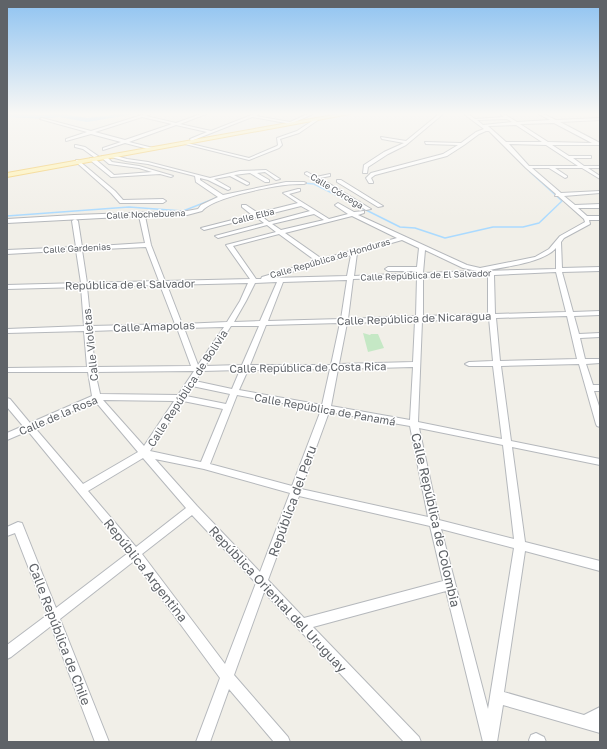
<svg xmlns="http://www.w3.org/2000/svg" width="607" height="749" viewBox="0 0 607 749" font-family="'Golos Text',sans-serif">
<rect width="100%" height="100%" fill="#f1efe8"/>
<path fill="#c5e8c5" d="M363 333 370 335 371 334H378L384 348 368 352Z"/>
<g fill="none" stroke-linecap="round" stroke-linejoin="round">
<path stroke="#aadaff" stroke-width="1" d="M467 114 477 120"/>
<path stroke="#aadaff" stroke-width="1.5" d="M304 183 314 184 400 227 415 228 445 238 493 227H523L539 223 562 201 530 172
M7 216 129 207 183 211 216 198"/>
<path fill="#aadaff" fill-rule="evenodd" d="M7 114 43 115 61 114 87 118 122 114H135L87 122 59 117 43 119 7 117Z"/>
<defs>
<path id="minor" d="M145 114H150L146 116 176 123 201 114H206L180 124 211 131 254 114H259L256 116 290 122 308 114H313L288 125 286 123 252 117 191 141 190 139 207 132 176 125 129 142 153 148V150H152L125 143 103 150V148L121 142 91 134 66 141V139L87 132 40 119 42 118 91 131ZM142 117 172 124 125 140 95 132Z
M439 114H443L406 145 388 154 368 167 367 173H363L364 165 384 152 404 143 382 139 381 137 406 141Z
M464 114H468L475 119 504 117 500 114H504L517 122 550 120 539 114H543L556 120 600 118V120L560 122 600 143V145H552L569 156H591V158H573L584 166H600V168H588L600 176V179L582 168H555L567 176V177L565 178 549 168H532L561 193 600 191V193L564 196 575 205 600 204V208H578L587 216H600V220H589L590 224 564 238 561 242 562 268 600 267V271L562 272 573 312 600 311V315L574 316 579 334 600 333V337L580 338 585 359H600V363L586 364 593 385H600V391H594L600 409V427L597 426 596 424 579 364 501 366 511 441 600 459V465L512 447 525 542 600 561V571L525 551 504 692 584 715 600 707V733L503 705 497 742H483L446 591 313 627 419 737 421 742H404L264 592 234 675 288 737 290 742H274L229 689 210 742H196L220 678 134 561 60 619 109 742H95L51 626 11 657 7 659V645L47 615 15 533 7 536V527L18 522 22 523 56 608 128 553 28 431 7 440V433L23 426 7 407V398L10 399 30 423 92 396 88 372H7V368L87 367 84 331 7 333V329L84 326 81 287 7 289V285L81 283 76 250 7 254V250L76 247 72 221 75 219 78 221 82 247 145 243 139 216 7 223V219L74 215 187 211 198 209 201 205 218 197 196 182 195 176 148 164 126 161 111 157V156L113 155 127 159 148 162 210 178 240 171 266 170 280 179 276 180 265 172 257 173 269 180V182H265L250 173 234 175 249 183V184L247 185 230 176 214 179 230 188V189L228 190 208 180 200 178V180L223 195 286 182H304L306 183 304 184C298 184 291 184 285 185 268 187 212 198 202 211L187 215 145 216 151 245 165 281 250 279 226 245 276 232 267 225 218 238 215 236 264 223 256 217 204 230 201 228 252 215 242 207V205H246L258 213 298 203 283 193 298 189H300V191L289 194 329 219 348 214 336 206 335 205 338 203 354 212 364 211V213L358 215 467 265 480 268 535 257 549 249 560 236 585 222 584 219 558 196H555L556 194 526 168 489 131H486L479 134 464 145 447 156 375 175 371 178 373 182V183H369L366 178 371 173 443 154 458 145 426 144 425 142 461 143 476 132 484 129ZM507 119 512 122 483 125 477 120ZM554 123 592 143 548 142 520 124ZM516 125 542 142H506L488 126ZM509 144 546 145 578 166H529ZM301 206 310 211 269 222 261 216ZM314 214 324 220 281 230 272 224ZM352 216 397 238 322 259 285 233ZM279 234 316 261 262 277 261 279H256L233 246ZM402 240 419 248 417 267H388L385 269 388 271H417V273L354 276 357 253ZM146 247 159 281 87 283 82 250ZM556 248V269L484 271C503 267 543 263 556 248ZM425 250 463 268 477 271 423 273ZM351 255 347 276 270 278ZM556 272 566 312 495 314 494 275ZM488 275V314L423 316V277ZM417 277 416 316 348 319 353 279ZM347 280 341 319 268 321 283 282ZM277 282 260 321 234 322 246 301 255 283ZM248 283 240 301 227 322 182 324 167 285ZM160 285 175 324 91 326 87 287ZM567 316 577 359 500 361 496 318ZM489 318 493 361 469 362 465 364 469 366H493L502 439 418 422 422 321ZM415 321 413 362 339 364 347 323ZM340 323 331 365H250L266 325ZM231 326H259L242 365 205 366ZM224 327 198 365 184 328ZM177 328 191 366 95 367 91 331ZM413 367 410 420 331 406 338 369ZM330 369 322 405 239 390 248 370ZM240 370 232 389 195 381 202 371ZM194 371 178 395 100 394 95 372ZM192 386 230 394 226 404 186 396ZM237 395 321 410 292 486 210 464ZM103 400 174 401 144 446ZM95 401 138 452 83 484 35 428ZM183 401 223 409 201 462 150 451ZM329 412 410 426 428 517 301 489ZM419 428 503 445 514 539 439 520ZM143 458 186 508 136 547 88 491ZM155 459 204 469 290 493 260 572 197 506ZM299 496 430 526 443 581 304 618 268 580ZM192 515 256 583 225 664 142 554ZM441 529 514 548 488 709Z
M315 119 318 120 299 133 280 139 282 145 279 148 249 160 181 143 183 142 249 158 277 146 278 145 277 138 297 131Z
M76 145 85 147 98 156 94 157 83 149 75 147V145Z
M102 156H106L112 162 139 166 173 176 171 177 160 174 111 177 90 160V158H94L114 175 152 172 139 168 109 164 102 158Z
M78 160 115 191 123 200 163 199 166 201 163 203H120L111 193 76 162V160Z
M307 172 316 177 330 174V176L320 178 371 209 366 210 305 174V173Z
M337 180H341L383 206 378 207 337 182Z
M536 733 544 737 546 742H530L529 740 531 735Z"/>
<path id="major" d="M339 114H350L7 177V173Z"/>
</defs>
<use href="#minor" stroke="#b5b8bc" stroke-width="2"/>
<use href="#major" stroke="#f2c960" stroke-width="2"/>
<use href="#minor" fill="#fff" fill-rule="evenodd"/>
<use href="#major" fill="#fff2af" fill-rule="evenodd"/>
</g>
<linearGradient id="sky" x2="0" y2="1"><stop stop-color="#8fc3f1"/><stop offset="0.52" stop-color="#f9f8f5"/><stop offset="1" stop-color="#f9f8f5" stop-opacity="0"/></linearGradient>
<rect width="607" height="219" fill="url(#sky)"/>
<g text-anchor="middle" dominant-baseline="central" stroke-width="3" stroke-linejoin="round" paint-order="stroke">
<g font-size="9" fill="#5f6368" stroke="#fff">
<text transform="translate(337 191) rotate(31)">Calle Córcega</text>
<text transform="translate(146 214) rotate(-2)">Calle Nochebuena</text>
<text transform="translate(253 216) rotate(-14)">Calle Elba</text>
<text transform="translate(77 248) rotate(-3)">Calle Gardenias</text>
<text transform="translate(330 258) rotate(-16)">Calle República de Honduras</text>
<text transform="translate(426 275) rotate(-2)">Calle República de El Salvador</text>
</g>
<g font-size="11" fill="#5f6368" stroke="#fff">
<text transform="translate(130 284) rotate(-1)">República de el Salvador</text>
<text transform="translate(414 318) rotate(-2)">Calle República de Nicaragua</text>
<text transform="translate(154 326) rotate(-2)">Calle Amapolas</text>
<text transform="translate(90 345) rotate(-96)">Calle Violetas</text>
<text transform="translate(308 367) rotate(-1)">Calle República de Costa Rica</text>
<text transform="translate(187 388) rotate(-57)">Calle República de Bolivia</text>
<text transform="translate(325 409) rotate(10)">Calle República de Panamá</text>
<text transform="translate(58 415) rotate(-23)">Calle de la Rosa</text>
</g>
<g font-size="13" fill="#5f6368" stroke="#fff">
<text transform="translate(292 501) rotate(-70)">República del Peru</text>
<text transform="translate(436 520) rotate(77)">Calle República de Colombia</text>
<text transform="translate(146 570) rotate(52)">República Argentina</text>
<text transform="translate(278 599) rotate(47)">República Oriental del Uruguay</text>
<text transform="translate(60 634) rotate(69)">Calle República de Chile</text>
</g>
</g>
<rect width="607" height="749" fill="none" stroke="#5f6368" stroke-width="16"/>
</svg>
